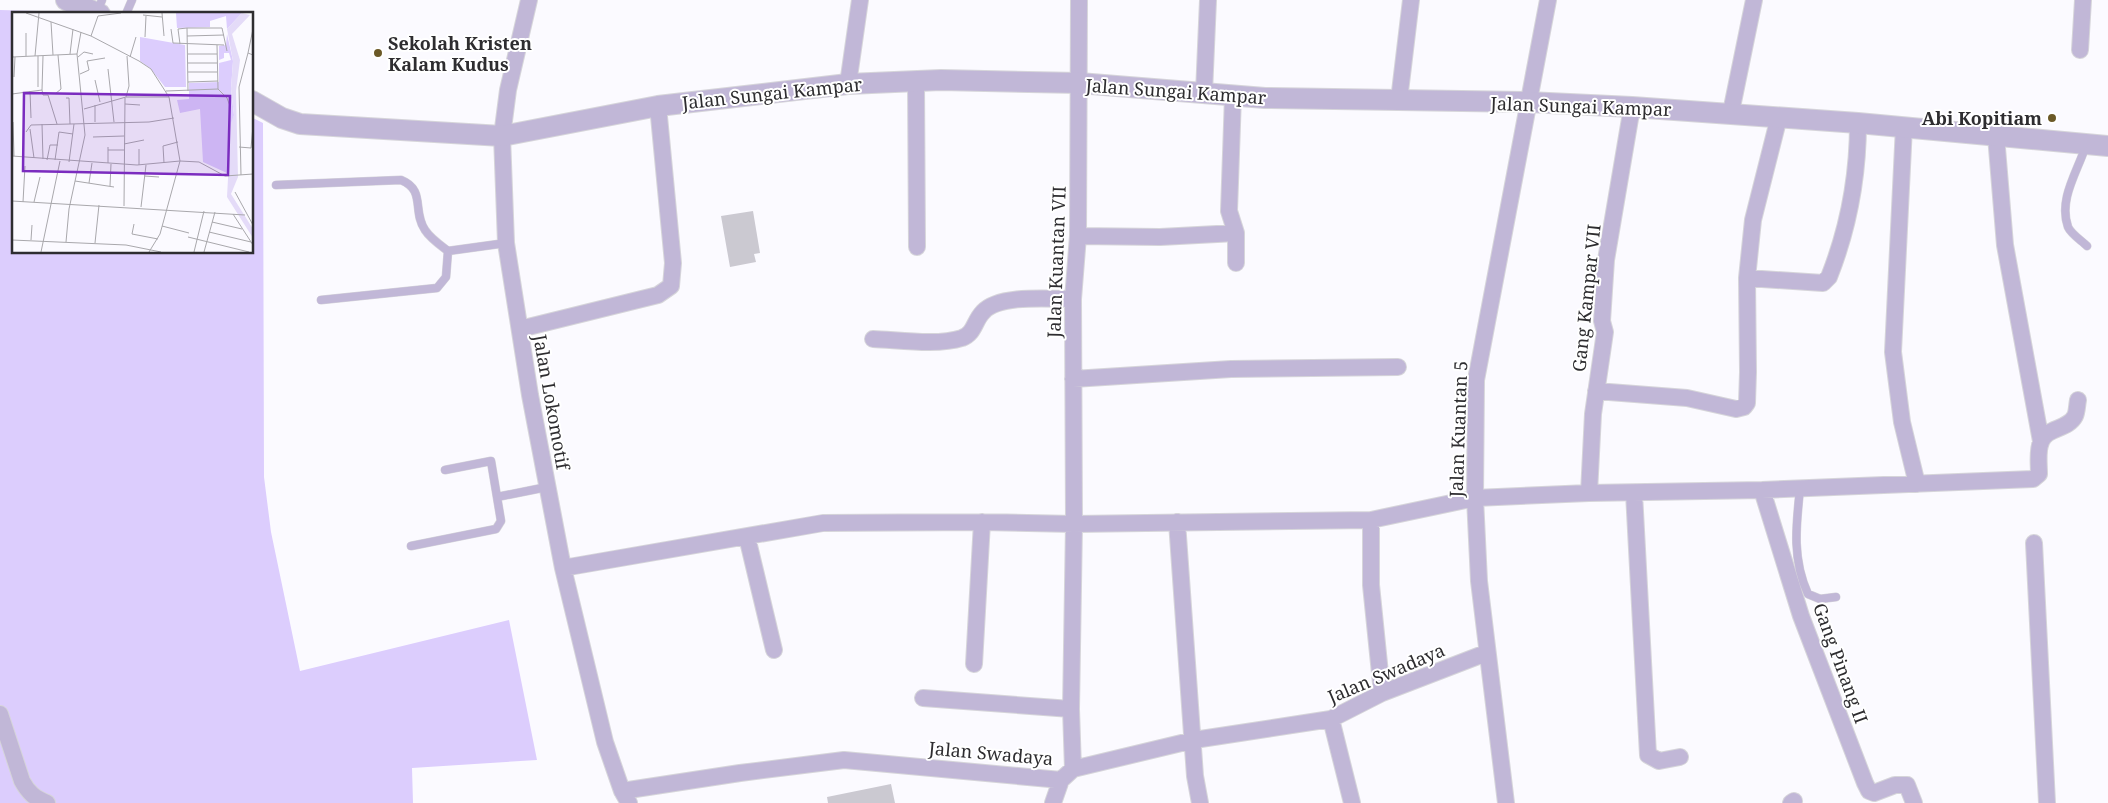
<svg xmlns="http://www.w3.org/2000/svg" width="2108" height="803" viewBox="0 0 2108 803" font-family="'Noto Serif',serif">
<rect width="100%" height="100%" fill="#fbfaff"/>
<path fill="#dccdfd" d="M0 10 37 11 48 14H14V252H252L253 118 263 123 264 477 271 532 300 671 509 620 537 760 412 768 413 803H0Z"/>
<path fill="#cbc9d1" d="M753 211 760 253 754 254 756 262 730 267 721 216Z
M891 784 895 803H828L827 797Z"/>
<g fill="none" stroke-linecap="round" stroke-linejoin="round">
<defs>
<path id="service" d="M97 12 102 0
M126 14 132 0
M2086 145C2078 171 2058 199 2068 227 2071 234 2082 241 2087 246
M276 185 401 180C426 190 412 211 425 230 430 238 440 245 448 251
M321 300 437 288 446 277 448 251 506 243
M1800 489C1796 526 1792 559 1808 594L1820 599 1836 597
M497 497 547 487
M411 546 496 529 501 521 491 461 445 470"/>
<path id="minor" d="M529 0 508 90 502 136 506 243 530 395 563 568 605 742 622 791 629 803
M2080 50 2083 0
M916 81 917 247
M848 84 860 0
M1204 93 1208 0
M1233 96 1229 211 1236 233V263
M1399 100 1411 0
M1731 112 1754 0
M1904 126 1893 352 1902 422 1917 484
M1996 136 2005 245 2041 441
M1078 236 1160 237 1236 233
M1747 278 1823 283 1829 277C1848 229 1858 175 1858 123
M520 329 658 295 671 286 673 263 658 106
M873 339C899 340 937 346 962 338 975 333 974 321 983 312 999 294 1050 299 1073 299
M1073 379 1231 369 1398 367
M1596 391 1687 398 1736 409 1744 407 1747 403 1748 372 1747 278 1753 220 1779 117
M1762 490 1801 616 1865 783 1869 791 1874 793 1895 785H1907L1914 803
M1589 493 1593 414 1605 332 1602 321 1606 260 1632 107
M1634 493 1648 755 1659 761 1680 757
M1371 520V585L1382 693
M1177 522 1195 776 1200 803
M747 537 774 650
M2034 543 2047 803
M563 568 823 523 982 522 1074 524 1371 520 1475 498 1589 493 1762 490 2033 479 2039 474C2039 464 2037 451 2041 442 2046 427 2068 430 2075 416 2077 412 2077 405 2078 400
M974 664 982 522
M923 698 1071 709
M0 714 22 781C28 792 34 798 47 803
M1331 719 1352 803
M1073 769 1071 709 1074 524 1073 299 1078 236 1079 0
M622 791 740 773 844 760 1061 780 1073 769 1194 740 1331 719 1382 693 1486 653
M1053 803 1061 780
M1506 803 1479 581 1475 498 1476 380 1548 0
M1791 803 1794 801"/>
<path id="tertiary" d="M66 0 100 14
M252 101 282 118 300 124 502 136 658 106 848 84 941 80 1079 83 1265 98 1528 102 1632 107 1858 123 2108 146"/>
</defs>
<use href="#service" stroke="#d6d5da" stroke-width="9"/>
<use href="#minor" stroke="#d6d5da" stroke-width="18"/>
<use href="#tertiary" stroke="#d6d5da" stroke-width="22"/>
<use href="#service" stroke="#c1b7d7" stroke-width="8"/>
<use href="#minor" stroke="#c1b7d7" stroke-width="16"/>
<use href="#tertiary" stroke="#c1b7d7" stroke-width="20"/>
</g>
<g fill="#6b5927" stroke="#fff" stroke-width="2">
<circle cx="378" cy="53" r="5"/>
<circle cx="2052" cy="118" r="5"/>
</g>
<g text-anchor="middle" dominant-baseline="central" stroke-width="4" stroke-linejoin="round" paint-order="stroke">
<g font-size="18" font-weight="bold" fill="#2e2d30" stroke="#fff" text-anchor="start">
<text x="388" y="43">Sekolah Kristen<tspan x="388" dy="21">Kalam Kudus</tspan></text>
<text x="2042" y="118" text-anchor="end">Abi Kopitiam</text>
</g>
<g font-size="18" fill="#2e2d30" stroke="#fff">
<text transform="translate(1176 91) rotate(4)">Jalan Sungai Kampar</text>
<text transform="translate(772 93) rotate(-6)">Jalan Sungai Kampar</text>
<text transform="translate(1581 106) rotate(2)">Jalan Sungai Kampar</text>
<text transform="translate(1056 262) rotate(-88)">Jalan Kuantan VII</text>
<text transform="translate(1586 298) rotate(-84)">Gang Kampar VII</text>
<text transform="translate(552 402) rotate(80)">Jalan Lokomotif</text>
<text transform="translate(1458 429) rotate(-88)">Jalan Kuantan 5</text>
<text transform="translate(1841 663) rotate(70)">Gang Pinang II</text>
<text transform="translate(1386 673) rotate(-23)">Jalan Swadaya</text>
<text transform="translate(991 753) rotate(5)">Jalan Swadaya</text>
</g>
</g>
<g transform="translate(12 12)">
<rect width="241" height="241" fill="#fbfaff"/>
<path d="M164 1H230L215 17 214 4 198 9V15L165 16ZM215 22 221 49 219 77 222 103 217 162 191 150 188 97 168 101 165 88 177 87V71L207 70V51L219 48 217 41H212V46L207 48V34L214 33ZM128 25 173 33 174 75H153L138 56 128 49Z" fill="#dccdfd"/>
<path d="M230 1 238 3 220 22 228 48 224 79 226 165 219 182 241 217V226L215 185 219 111 222 103 219 77 221 49 215 17Z" fill="#e4dbf8"/>
<path fill="none" stroke="#a9a8ac" stroke-width="1" d="M14 1 79 24 127 49 139 57 157 85 168 149 148 222 137 240M150 1 152 24M131 3 150 5M39 10 41 43M159 17 161 31 212 33M14 21V44M79 24 86 4 109 1M175 24 212 23M133 25 134 4M168 32 166 17 175 16M236 41 241 17M58 42 61 17M176 42H205M23 44 27 1M0 45 65 42 69 20M66 45 72 40 81 42M118 45 124 25M176 51H205M96 57 102 110M176 60H205M68 62 77 58 75 49 93 46M2 65 3 45M83 68 88 90M176 70 206 69M26 75V44M206 77 215 86 218 94M30 78 31 83H36L45 112M18 79 19 106M154 79 206 77 205 33M176 79 175 16H210L215 39M0 82 30 78 31 44M43 82 49 77 46 43M114 85 117 74 115 44M54 86H57L58 112M113 92 128 93M83 93V110M72 97 114 85H157M1 110 2 144M30 112 31 147M18 117 22 146M14 120 19 113 137 110 162 106M81 125 112 124M112 132 132 128M96 135V151M227 135 239 136 241 114M96 138H112M0 144 125 153 168 149 187 150 213 164 241 162M35 148 38 133H46M43 148 47 120 61 122M57 150 62 112M152 151 151 134 166 130M127 153V137M229 163 227 75 236 41 241 43M132 164 147 165M63 169 102 175M77 171 80 151M98 174 99 152M223 180 241 213M0 189 233 203M11 190 13 154M22 190 28 165M112 194 113 86M129 195 134 153M221 202 241 233M200 210 230 217M122 212 120 222 146 227M150 214 177 221M197 220 239 230M176 225 237 240M0 228 114 233 149 240M19 228 20 213M54 230 57 197 73 123 65 42M83 231 87 193M29 240 48 149M182 240 192 199M192 240 203 200"/>
<path fill="#7b2cbf" fill-opacity="0.15" stroke="#7b2cbf" stroke-width="2.5" d="M12 81 218 84 216 163 11 159Z"/>
<rect width="241" height="241" fill="none" stroke="#2e2d30" stroke-width="2.5"/>
</g>
</svg>
